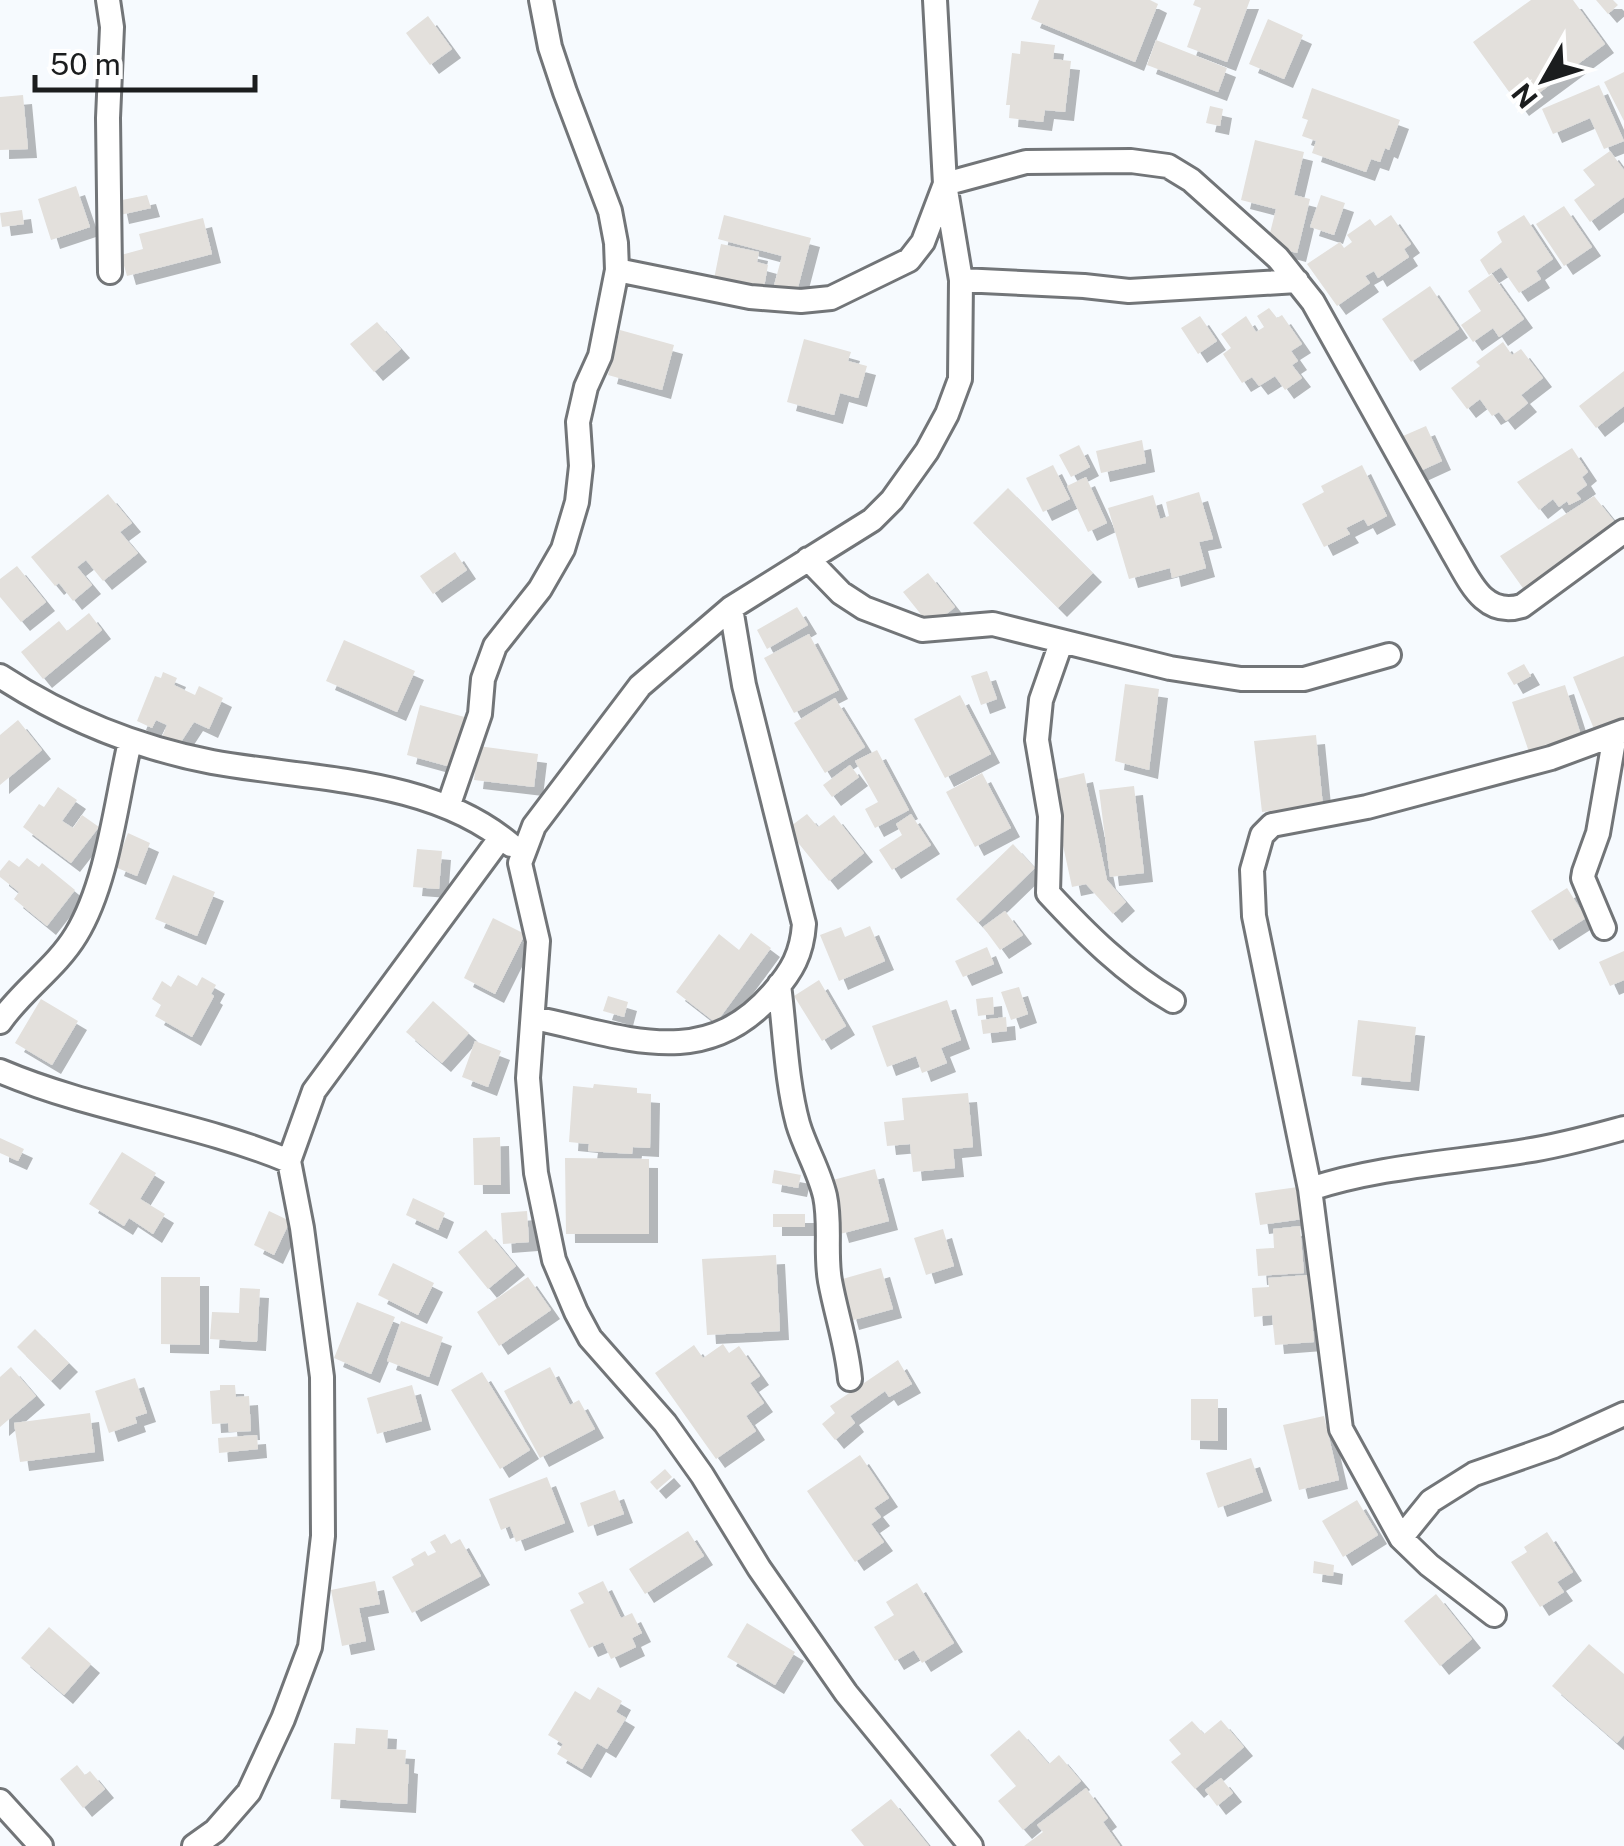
<svg xmlns="http://www.w3.org/2000/svg" width="1624" height="1846" viewBox="0 0 1624 1846" font-family="'Public Sans',sans-serif">
<defs>
<filter id="shadow"><feDropShadow dx="9" dy="9" stdDeviation="0" flood-color="#0004"/></filter>
</defs>
<rect width="100%" height="100%" fill="#f6fafe"/>
<path fill="#e3e0dc" filter="url(#shadow)" d="M1039 0H1150L1158 4 1135 62 1031 19Z
M1195 0H1250L1227 62 1187 47 1201 8 1193 5Z
M1531 0H1573L1605 44 1520 107 1473 42Z
M1596 0H1613L1618 5 1608 14Z
M428 16 452 49 430 65 406 33Z
M1268 19 1303 35 1284 79 1249 64Z
M1156 40 1227 68 1218 92 1147 65Z
M1021 41 1055 45 1053 59 1071 61 1065 112 1045 110 1043 122 1009 118 1010 105H1006L1012 53 1020 54Z
M1624 72V121L1604 82Z
M1599 85 1624 141 1604 149 1590 118 1553 134 1542 109Z
M1312 88 1400 120 1389 150 1385 148 1380 162 1371 159 1366 172 1312 153 1316 141 1302 136 1308 120 1302 118Z
M23 95 28 149 0 150V97Z
M1210 106 1223 109 1220 126 1206 123Z
M1255 140 1304 152 1294 195 1310 199 1297 253 1267 245 1276 209 1241 200Z
M1610 151 1624 170V197L1590 222 1574 200 1595 185 1583 170Z
M76 186 90 227 51 240 38 199Z
M147 195 151 208 120 215 117 201Z
M1321 195 1345 203 1334 235 1310 227Z
M1564 206 1592 247 1564 266 1536 224Z
M22 210 24 224 2 227 0 213Z
M724 215 811 238 796 295 773 289 782 256 718 239Z
M1391 215 1411 244 1404 249 1409 257 1378 278 1374 271 1365 276 1370 283 1337 306 1307 264 1340 242 1344 248 1352 242 1347 235 1370 219 1375 226Z
M1524 215 1553 259 1536 271 1541 279 1519 293 1501 267 1489 275 1480 260 1502 242 1497 232Z
M203 218 212 254 127 276 121 255 143 249 139 234Z
M721 244 759 252 757 262 768 265 763 293 713 284Z
M1492 274 1524 319 1499 337 1493 328 1473 342 1461 325 1481 311 1468 291Z
M1430 286 1459 329 1411 362 1382 319Z
M1269 308 1277 318 1282 315 1302 344 1291 351 1298 361 1292 365 1302 378 1285 390 1275 376 1259 386 1252 377 1242 383 1223 354 1231 348 1221 334 1246 316 1256 332 1264 327 1257 316Z
M1200 316 1217 341 1198 354 1181 328Z
M377 322 401 349 374 372 350 344Z
M620 330 674 345 662 390 608 375Z
M804 339 851 352 848 361 867 366 858 398 840 393 834 415 787 402Z
M1503 342 1512 355 1521 349 1543 378 1521 395 1528 403 1506 421 1499 412 1492 416 1480 399 1467 409 1451 388 1480 366 1476 362Z
M1624 371V406L1596 428 1579 406Z
M1426 426 1442 461 1418 472 1403 436Z
M1142 440 1146 463 1101 473 1096 451Z
M1079 445 1090 467 1071 477 1059 455Z
M1572 448 1588 472 1582 477 1587 485 1576 493 1581 499 1569 505 1567 501 1559 507 1553 499 1539 510 1517 482Z
M1053 465 1070 499 1043 512 1026 478Z
M1362 465 1387 516 1368 526 1364 519 1346 528 1350 534 1324 547 1302 504 1324 492 1321 486Z
M1086 477 1107 523 1088 532 1067 486Z
M1008 488 1093 573 1058 608 973 523Z
M1199 492 1213 539 1199 542 1206 568 1172 578 1170 568 1129 579 1108 508 1153 495 1160 519 1169 516 1166 502Z
M108 494 132 523 120 532 138 553 103 581 86 560 77 567 92 585 73 601 59 583 55 586 31 557Z
M1594 496 1618 526 1525 591 1500 556Z
M455 552 467 570 433 594 420 576Z
M17 566 46 602 21 622 0 597V579Z
M928 573 955 607 931 627 903 592Z
M797 607 808 625 767 649 757 630Z
M89 613 102 630 43 679 21 652 59 621 67 631Z
M809 634 839 690 794 713 764 658Z
M344 640 415 671 397 712 326 681Z
M1624 656V722L1596 734 1573 677Z
M1524 664 1531 676 1514 685 1507 673Z
M987 671 997 699 981 705 971 676Z
M163 672 177 678 174 685 195 695 199 686 223 698 209 729 194 722 179 745 162 737 167 725 156 720 152 728 137 721 155 676 161 678Z
M1125 684 1159 689 1149 770 1115 761Z
M1565 685 1581 735 1529 752 1512 702Z
M960 695 991 754 945 778 914 719Z
M835 698 865 747 825 773 794 723Z
M420 705 472 719 458 769 407 755Z
M18 720 42 750 0 785V735Z
M1316 735 1323 806 1262 812 1254 741Z
M478 746 538 754 534 787 474 780Z
M877 750 909 810 875 828 865 809 878 802 855 761Z
M850 765 859 777 832 797 823 785Z
M982 773 1011 828 975 847 946 792Z
M1084 773 1107 880 1126 902 1113 914 1086 884 1072 887 1049 781Z
M1134 786 1144 873 1110 877 1099 790Z
M58 787 77 800 62 821 73 828 82 815 99 827 71 863 23 827 39 804 44 807Z
M807 814 818 827 834 815 864 853 829 881 787 829Z
M911 814 931 845 892 870 879 850 902 835 896 824Z
M128 833 150 843 137 876 115 867Z
M1013 844 1035 868 978 923 956 899Z
M417 849 442 851 439 889 413 887Z
M27 858 39 867 42 863 75 890 47 926 14 899 19 892 0 877V871L9 860 19 867Z
M173 875 215 892 197 936 155 919Z
M1567 888 1586 918 1550 941 1531 911Z
M1005 911 1023 935 1000 950 983 927Z
M493 918 525 934 495 994 464 978Z
M870 926 885 961 839 981 820 935 841 927 845 937Z
M751 933 771 948 716 1023 676 992 719 934 739 950Z
M987 947 994 964 963 977 955 961Z
M1624 951V980L1610 986 1599 962Z
M178 975 197 986 202 977 216 985 211 994 214 996 192 1037 155 1016 161 1005 152 999 162 981 171 987Z
M819 980 846 1026 822 1041 794 996Z
M1019 987 1028 1014 1011 1020 1001 992Z
M608 996 628 1002 624 1017 603 1011Z
M993 997 994 1014 978 1016 976 999Z
M41 999 78 1021 52 1065 15 1043Z
M947 1000 961 1040 941 1048 947 1063 922 1073 916 1056 887 1067 872 1026Z
M433 1001 469 1033 442 1063 406 1032Z
M1006 1017 1007 1031 983 1034 981 1020Z
M1358 1020 1416 1027 1410 1082 1352 1076Z
M475 1041 501 1051 488 1087 462 1077Z
M594 1084 637 1088V1093L651 1094 650 1148 633 1147 632 1154 588 1151 589 1144 569 1142 573 1086 593 1088Z
M968 1093 973 1147 953 1149 955 1168 913 1172 910 1144 887 1146 884 1122 904 1120 902 1098Z
M500 1137 501 1185H474L473 1138Z
M0 1138 24 1149 18 1161 0 1153Z
M122 1152 156 1173 140 1199 165 1214 153 1234 129 1218 124 1226 89 1204Z
M565 1158 649 1159V1234H566Z
M875 1169 889 1221 840 1234 825 1182Z
M774 1170 801 1175 798 1188 772 1183Z
M1298 1187 1303 1219 1260 1225 1255 1193Z
M413 1198 445 1213 438 1230 406 1215Z
M269 1211 290 1221 274 1255 254 1245Z
M527 1211 529 1242 503 1244 501 1213Z
M773 1214H805V1227H773Z
M1300 1226 1304 1273 1258 1276 1256 1249 1274 1248 1273 1229Z
M943 1229 954 1266 926 1275 914 1238Z
M486 1230 516 1266 488 1289 458 1252Z
M776 1255 780 1331 707 1335 702 1259Z
M393 1263 434 1283 418 1315 378 1295Z
M881 1268 893 1309 850 1321 839 1280Z
M1308 1275 1314 1342 1275 1345 1272 1315 1254 1317 1252 1288 1269 1287 1268 1278Z
M161 1277H200V1345L161 1344Z
M528 1277 551 1310 499 1346 477 1312Z
M240 1288 260 1289 257 1342 210 1339 212 1312 239 1313Z
M357 1302 395 1317 371 1374 334 1358Z
M401 1321 443 1337 429 1377 387 1361Z
M35 1329 69 1363 51 1381 17 1347Z
M723 1344 729 1353 739 1346 760 1376 750 1383 764 1403 746 1416 756 1431 716 1459 655 1373 694 1345 703 1358Z
M898 1360 912 1384 889 1397 885 1391 850 1416 855 1423 835 1440 822 1424 835 1413 830 1406Z
M11 1367 36 1396 0 1427V1377Z
M550 1367 570 1405 579 1400 595 1429 540 1458 504 1391Z
M482 1372 530 1450 500 1469 451 1390Z
M135 1378 147 1413 135 1417 137 1423 109 1433 95 1391Z
M220 1385H235L236 1397 249 1396 251 1431 229 1432 228 1423 212 1424 210 1391 220 1390Z
M412 1385 422 1421 377 1434 367 1398Z
M1191 1399H1218V1441L1191 1440Z
M90 1413 95 1452 20 1462 14 1423Z
M1324 1416 1339 1480 1299 1490 1283 1425Z
M257 1435 258 1449 219 1453 218 1438Z
M860 1455 889 1498 874 1508 881 1517 871 1524 884 1542 855 1562 807 1491Z
M1251 1458 1263 1492 1218 1508 1206 1473Z
M665 1469 672 1477 657 1490 650 1482Z
M547 1477 565 1523 516 1542 510 1526 501 1530 489 1499Z
M615 1490 624 1514 588 1527 580 1503Z
M1357 1500 1378 1535 1343 1557 1322 1521Z
M688 1531 704 1556 645 1594 629 1569Z
M1547 1532 1573 1572 1557 1582 1564 1592 1540 1607 1511 1562 1527 1552 1524 1547Z
M445 1534 451 1544 460 1539 481 1576 412 1613 392 1577 414 1565 411 1559 425 1551 428 1556 436 1552 430 1542Z
M1314 1561 1334 1565 1333 1576 1313 1573Z
M375 1581 380 1604 359 1608 366 1641 342 1646 331 1590Z
M603 1581 621 1618 632 1613 642 1633 632 1638 636 1647 611 1659 603 1642 589 1648 570 1610 584 1603 578 1593Z
M917 1583 954 1643 922 1663 914 1650 895 1661 874 1627 894 1615 886 1602Z
M1436 1594 1472 1639 1440 1666 1404 1621Z
M747 1623 795 1652 775 1685 727 1657Z
M49 1627 91 1664 64 1695 21 1658Z
M1589 1644 1624 1674V1735L1617 1743 1552 1686Z
M598 1687 622 1701 616 1712 626 1718 607 1749 597 1743 582 1769 557 1754 563 1744 548 1735 575 1691 590 1700Z
M1221 1720 1244 1747 1195 1789 1171 1762 1181 1754 1169 1740 1192 1721 1204 1734Z
M356 1728 388 1730 387 1749 406 1750 405 1764 409 1765 407 1804 331 1799 334 1743 355 1744Z
M1019 1730 1049 1764 1059 1755 1081 1781 1023 1830 998 1801 1016 1786 990 1755Z
M77 1765 85 1775 90 1771 105 1789 83 1808 60 1779Z
M1221 1778 1233 1793 1217 1806 1205 1790Z
M1086 1788 1108 1818 1103 1822 1120 1846H1024L1043 1832 1037 1825Z
M891 1799 929 1846H864L851 1830Z"/>
<g fill="none" stroke-linecap="round" stroke-linejoin="round">
<defs>
<path id="street" d="M108 0 112 27 108 118 110 272
M935 0 945 184 961 280 960 379 947 414 927 451 892 500 872 520 731 608 640 686 534 826 520 863 538 941 528 1078 536 1173 554 1260 576 1312 590 1338 665 1423 702 1475 759 1568 846 1693 971 1846
M617 270 750 297 801 301 831 298 909 260 923 242 945 184 1026 162 1131 161 1168 166 1191 180 1278 258 1313 302 1452 551C1469 579 1483 618 1522 606L1624 531
M961 280 1084 286 1129 291 1297 281
M808 559 841 593 864 608 922 630 993 624 1170 668 1241 679H1304L1389 655
M1061 643 1041 700 1037 740 1050 816 1048 893C1085 933 1125 973 1173 1001
M0 676C66 719 134 747 212 762 310 780 431 777 511 845
M448 807 480 714 483 679 495 646 540 589 563 549 577 502 581 466 578 422 586 387 600 356 617 270 616 243 610 211 565 92 550 47 541 0
M1604 928 1583 878 1584 872 1598 833 1615 735
M779 985C785 1030 786 1080 798 1124 805 1148 819 1170 825 1196 831 1224 825 1253 830 1281 836 1314 847 1345 850 1379
M534 1018C623 1036 704 1073 773 993 792 971 802 954 804 924L744 685 731 608
M0 1022C22 990 56 968 76 935 108 883 116 801 130 742
M0 1071C94 1111 195 1122 289 1161
M1310 1189C1381 1166 1452 1163 1525 1151 1559 1146 1591 1137 1624 1128
M1401 1538 1431 1501 1474 1474 1554 1446 1624 1414
M1494 1615 1429 1565 1401 1538 1341 1429 1310 1189 1254 916 1252 870 1262 835 1272 825 1367 807 1551 758 1624 731
M0 1801 41 1846
M194 1846 215 1831 249 1792 283 1719 310 1647 323 1536 322 1377 302 1228 289 1161 314 1091 501 837"/>
</defs>
<use href="#street" stroke="#727578" stroke-width="28"/>
<use href="#street" stroke="#fff" stroke-width="22"/>
</g>
<g transform="translate(1544 80) rotate(231)" stroke="#ffffff" stroke-width="8" paint-order="stroke">
<path d="M0-8L18 38L0 25L-18 38Z" fill="#1b1d1e"/>
<text y="-15" font-size="28" font-weight="bold" text-anchor="middle" fill="#1b1d1e">N</text>
</g>
<path d="M35 75v15h220v-15" fill="none" stroke="#1b1d1e" stroke-width="5"/>
<text x="50" y="75" font-size="30" fill="#1b1d1e" stroke="#ffffff" stroke-width="8" paint-order="stroke">50 m</text>
</svg>
